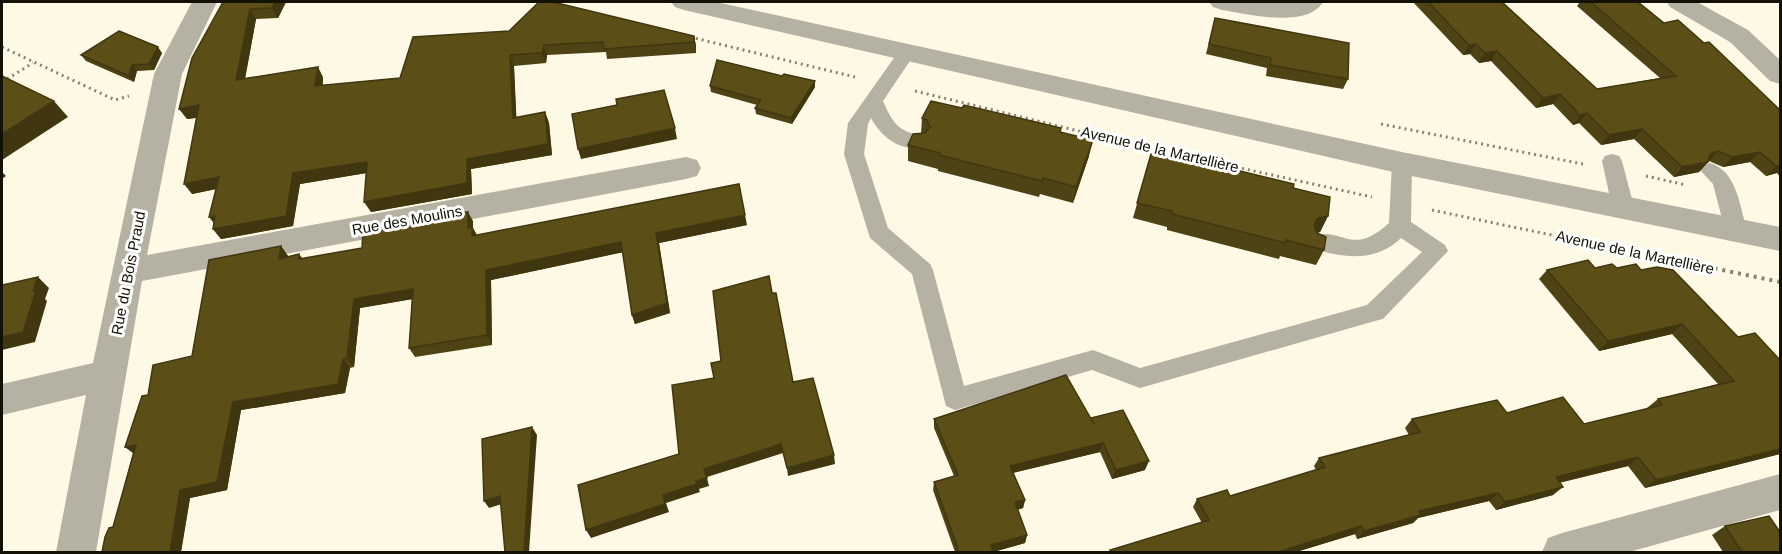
<svg xmlns="http://www.w3.org/2000/svg" width="1782" height="554" viewBox="0 0 1782 554" font-family="Arial,sans-serif">
<rect width="100%" height="100%" fill="#fef9e5"/>
<g fill="none" stroke-linecap="round" stroke-linejoin="round">
<path stroke="#868272" stroke-width="3" stroke-dasharray="2 4" stroke-linecap="butt" d="M690 37 855 77
M2 47 115 100 129 96
M2 82 33 63
M915 91 1136 145 1372 197
M1381 124 1583 164
M1646 176 1686 185
M1432 210 1604 246"/>
<path stroke="#868272" stroke-width="4" stroke-dasharray="3 5" stroke-linecap="butt" d="M1597 244 1780 282"/>
<path fill="#b5b2a3" fill-rule="evenodd" d="M907 46 913 48 916 52 883 101C894 126 898 130 924 137L927 142 924 147C902 153 881 137 871 118L868 124 864 154 888 228 930 264 933 270 964 386 1093 350 1140 368 1367 305 1422 252 1401 238C1375 263 1343 258 1311 248L1308 242 1311 236C1344 226 1351 258 1389 223L1392 163 1395 158 1402 156 1409 158 1412 163 1411 222 1445 245 1448 251 1383 319 1375 321 1140 388 1092 370 955 410 946 406 912 274 870 238 844 154 848 123 901 48Z
M1612 154 1619 156 1622 161 1634 207 1630 212 1623 215 1616 212 1612 207 1602 161 1605 156Z
M1710 163C1737 171 1740 207 1747 230L1744 236 1736 238 1728 236 1725 230 1713 184 1700 170 1703 165Z"/>
<path fill="#b5b2a3" fill-rule="evenodd" d="M192 2H217L182 74 147 255 686 157 697 160 701 168 697 176 686 179 142 281 96 552H56L86 395 2 415V384L93 363 154 74Z
M1209 2H1323C1307 29 1247 14 1222 10L1213 7Z
M1667 2H1697L1748 30 1780 60V84L1770 81 1730 42 1670 7Z
M1780 474V510L1629 552H1542L1548 538 1562 533Z"/>
<path fill="#b5b2a3" fill-rule="evenodd" d="M671 2H716L1402 152 1780 227V251L1402 174 684 10 675 7Z"/>
</g>
<path fill="#4e4314" d="M223 2H286L278 18 256 19 245 78 323 77V85L400 78 413 37 694 36 696 46V53L607 59 606 52 547 55 546 63 514 66 516 118 545 112 549 123 552 155 471 169 472 194 371 212 366 173 300 184 293 226 221 239 213 229 216 189 192 194 196 118 187 119Z
M1413 2H1502L1597 89 1660 78 1577 6 1580 2H1638L1664 23 1780 110V177L1777 173 1766 176 1750 162 1723 167 1709 161 1699 172 1674 177 1634 139 1601 145 1579 123 1573 125 1553 104 1536 108 1491 61 1479 63 1470 54 1463 55Z
M1215 18 1348 79 1343 89 1266 76 1267 68 1206 54Z
M162 53 154 70 137 71 134 82 86 61 81 55Z
M710 86 815 87 792 124 756 114 755 108 757 105 711 92Z
M962 108 1061 128 1060 132 1089 156 1073 203 1040 194 1039 197 938 171V169L908 161V145L921 134 922 118Z
M1151 154 1293 188 1328 216 1320 232 1317 233 1324 250 1316 265 1280 256 1279 259 1167 230V227L1133 218Z
M473 221V228L477 235 747 225 659 243 670 313 635 324 632 315 623 252 491 280 492 345 415 357 409 348 412 299 360 308 354 367 350 368 345 393 241 410 227 490 190 498 181 552H102L113 527 133 453 125 447 148 395 192 356 281 246 288 256V257L299 254 303 259 362 248Z
M1595 268H1617L1641 270H1673L1780 454 1645 488 1628 466 1560 482 1553 495 1496 510 1489 501 1418 518 1413 523 1357 539 1355 534 1296 552H1109L1110 550 1202 523 1193 507 1197 499 1230 496 1316 470 1314 466 1319 458 1409 435 1405 428 1412 419 1507 413 1584 424 1648 409 1647 408 1658 399 1718 384 1672 334 1599 351 1539 279 1547 270Z
M1090 418 1145 470 1112 479 1100 452 1013 473 1025 500 1023 508 1017 510 1027 535 1025 543 993 552H955L933 490 934 482 954 476 934 428V419Z
M1725 526 1780 552H1723L1712 535Z"/>
<path fill="#403710" d="M275 2H286L278 18 272 8Z
M250 9 256 19 243 90 236 80Z
M694 36 696 46V53L694 42Z
M1476 44 1470 54 1463 55 1469 45Z
M544 45 547 55 546 63 542 53Z
M158 47 162 53 154 70 149 64Z
M1497 51 1491 61 1479 63 1485 53Z
M510 55 514 66 517 129 513 118Z
M132 65 137 71 134 82 129 76Z
M318 67 323 77 321 96 315 86Z
M815 81V87L792 124 791 118Z
M1560 94 1553 104 1536 108 1543 98Z
M54 101 68 117 2 160V134Z
M199 105 206 116 187 119 179 109Z
M545 112 549 123 552 155 471 169 472 194 371 212 364 202 467 159Z
M1587 113 1579 123 1573 125 1580 115Z
M675 128 677 139 581 159 578 149Z
M1642 129 1634 139 1601 145 1609 135Z
M1093 140 1089 156 1073 203 1076 187Z
M1718 151 1709 161 1705 162H1708L1699 172 1674 177 1682 167Z
M1760 152 1750 162 1723 167 1732 157Z
M367 162 373 172 300 184 293 226 221 239 213 229 293 173Z
M1780 165V170L1777 173 1766 176 1776 166Z
M2 172 6 176 2 179Z
M219 177 226 187 192 194 184 184Z
M468 212 473 221V228L477 236V246L468 228Z
M745 215 747 225 659 243 670 313 635 324 632 315 656 233Z
M215 216 217 227 209 217Z
M1328 216 1320 232 1311 234 1314 225 1318 218Z
M621 242 624 252 491 280 492 345 487 335 486 270Z
M281 246 288 256 286 269 279 259Z
M38 277 49 288 45 299 47 301 35 342 2 350V337L33 291Z
M413 289 419 298 360 308 354 367 347 358 354 299Z
M1682 324 1672 334 1599 351 1608 341Z
M343 359 350 368 345 393 241 410 227 490 190 498 181 552H170L180 490 233 402Z
M532 427 537 435 529 552H524Z
M1103 443 1100 452 1008 474 1010 466Z
M781 444 783 453 707 477 704 469Z
M136 445V455L125 447Z
M1780 449V454L1645 488 1656 480Z
M834 455 835 464 788 476 787 468Z
M1638 457 1628 466 1547 486 1556 477Z
M1149 461 1145 470 1112 479 1116 470Z
M707 478 709 486 699 489 700 492 666 503 669 512 591 538 586 530 696 481Z
M1563 487 1553 495 1496 510 1505 502Z
M1498 493 1489 501 1418 518 1413 523 1357 539 1364 531 1419 511Z
M500 496 505 503 489 508 484 501Z
M1025 500 1023 508 1013 511 1015 502Z
M1361 526 1355 534 1296 552H1278Z
M1027 535 1025 543 993 552H988L991 545Z"/>
<path fill="#5b4e17" stroke="#403710" stroke-width="1.5" d="M223 2H275L272 8 250 9 236 80 318 67 315 86 400 78 413 37 509 31 539 2H553L694 36V42L604 49 603 42 544 45 542 53 510 55 513 118 545 112 548 144 467 159V183L364 202 367 162 293 173 286 216 213 229 215 216 209 217 219 177 184 184 199 105 179 109 192 58Z
M1428 2H1502L1597 89 1676 76 1591 2H1638L1664 23 1678 20 1704 43 1709 42 1780 110V165L1776 166 1760 152 1732 157 1718 151 1710 154 1708 162 1682 167 1642 129 1609 135 1587 113 1580 115 1560 94 1543 98 1497 51 1485 53 1476 44 1469 45Z
M1215 18 1349 43 1348 79 1270 65 1271 58 1209 44Z
M119 31 158 47 149 64 132 65 129 76 81 55Z
M717 60 782 76 784 74 815 81 791 118 755 108 761 100 710 86Z
M2 76 54 101 2 134Z
M664 90 675 128 578 149 572 114 617 105 616 99Z
M931 101 962 108 964 105 1061 128 1060 132 1093 140 1076 187 1043 178 1042 181 939 155 940 153 908 145 913 134 925 133 930 127 927 120 922 118Z
M1151 154 1185 162 1187 158 1294 184 1293 188 1330 197 1328 216 1318 218 1314 225 1317 233 1326 237 1324 250 1286 240V243L1172 214V211L1137 203Z
M739 184 745 215 656 233 667 303 632 315 621 242 486 270 487 335 409 348 413 289 354 299 347 358 343 359 338 384 233 402 217 482 180 490 170 552H102L105 537 109 528 113 527 136 445 125 447 142 396 148 395 153 365 192 356 209 260 281 246 279 259 299 254V259L362 248 363 231 468 212V228L472 227V236Z
M1588 260 1595 268 1612 264 1617 268 1636 264 1641 270 1657 267 1673 270 1738 337 1755 333 1780 360V449L1656 480 1638 457 1556 477 1563 487 1505 502 1498 493 1419 511 1421 515 1364 531 1361 526 1278 552H1112L1110 550 1209 520 1197 499 1227 490 1230 496 1325 467 1319 458 1420 432 1412 419 1497 400 1507 413 1563 397 1584 424 1662 405 1658 399 1734 381 1682 324 1608 341 1547 270Z
M769 276 772 293H776L793 382 813 378 834 455 787 468 781 444 704 469 707 478 696 481 697 484 663 495 665 504 586 530 578 485 679 454 672 385 714 378 711 363 721 361 713 291Z
M38 277 33 291H36L23 332 2 337V285Z
M1066 375 1094 424 1091 418 1123 410 1149 461 1116 470 1103 443 1010 466 1025 500 1015 502 1027 535 991 545 993 551 988 552H959L934 482 958 475 934 419Z
M532 427 524 552H505L500 496 484 501 482 439Z
M1769 516 1780 532V552H1742L1725 526Z"/>
<g text-anchor="middle" dominant-baseline="central" stroke-width="6" stroke-linejoin="round" paint-order="stroke">
<g font-size="15" fill="#131005" stroke="#fff">
<text transform="translate(1160 149) rotate(13)">Avenue de la Martellière</text>
<text transform="translate(407 220) rotate(-10)">Rue des Moulins</text>
<text transform="translate(1635 252) rotate(12)">Avenue de la Martellière</text>
<text transform="translate(128 273) rotate(-79)">Rue du Bois Praud</text>
</g>
</g>
<rect width="1782" height="554" fill="none" stroke="#131005" stroke-width="6"/>
</svg>
